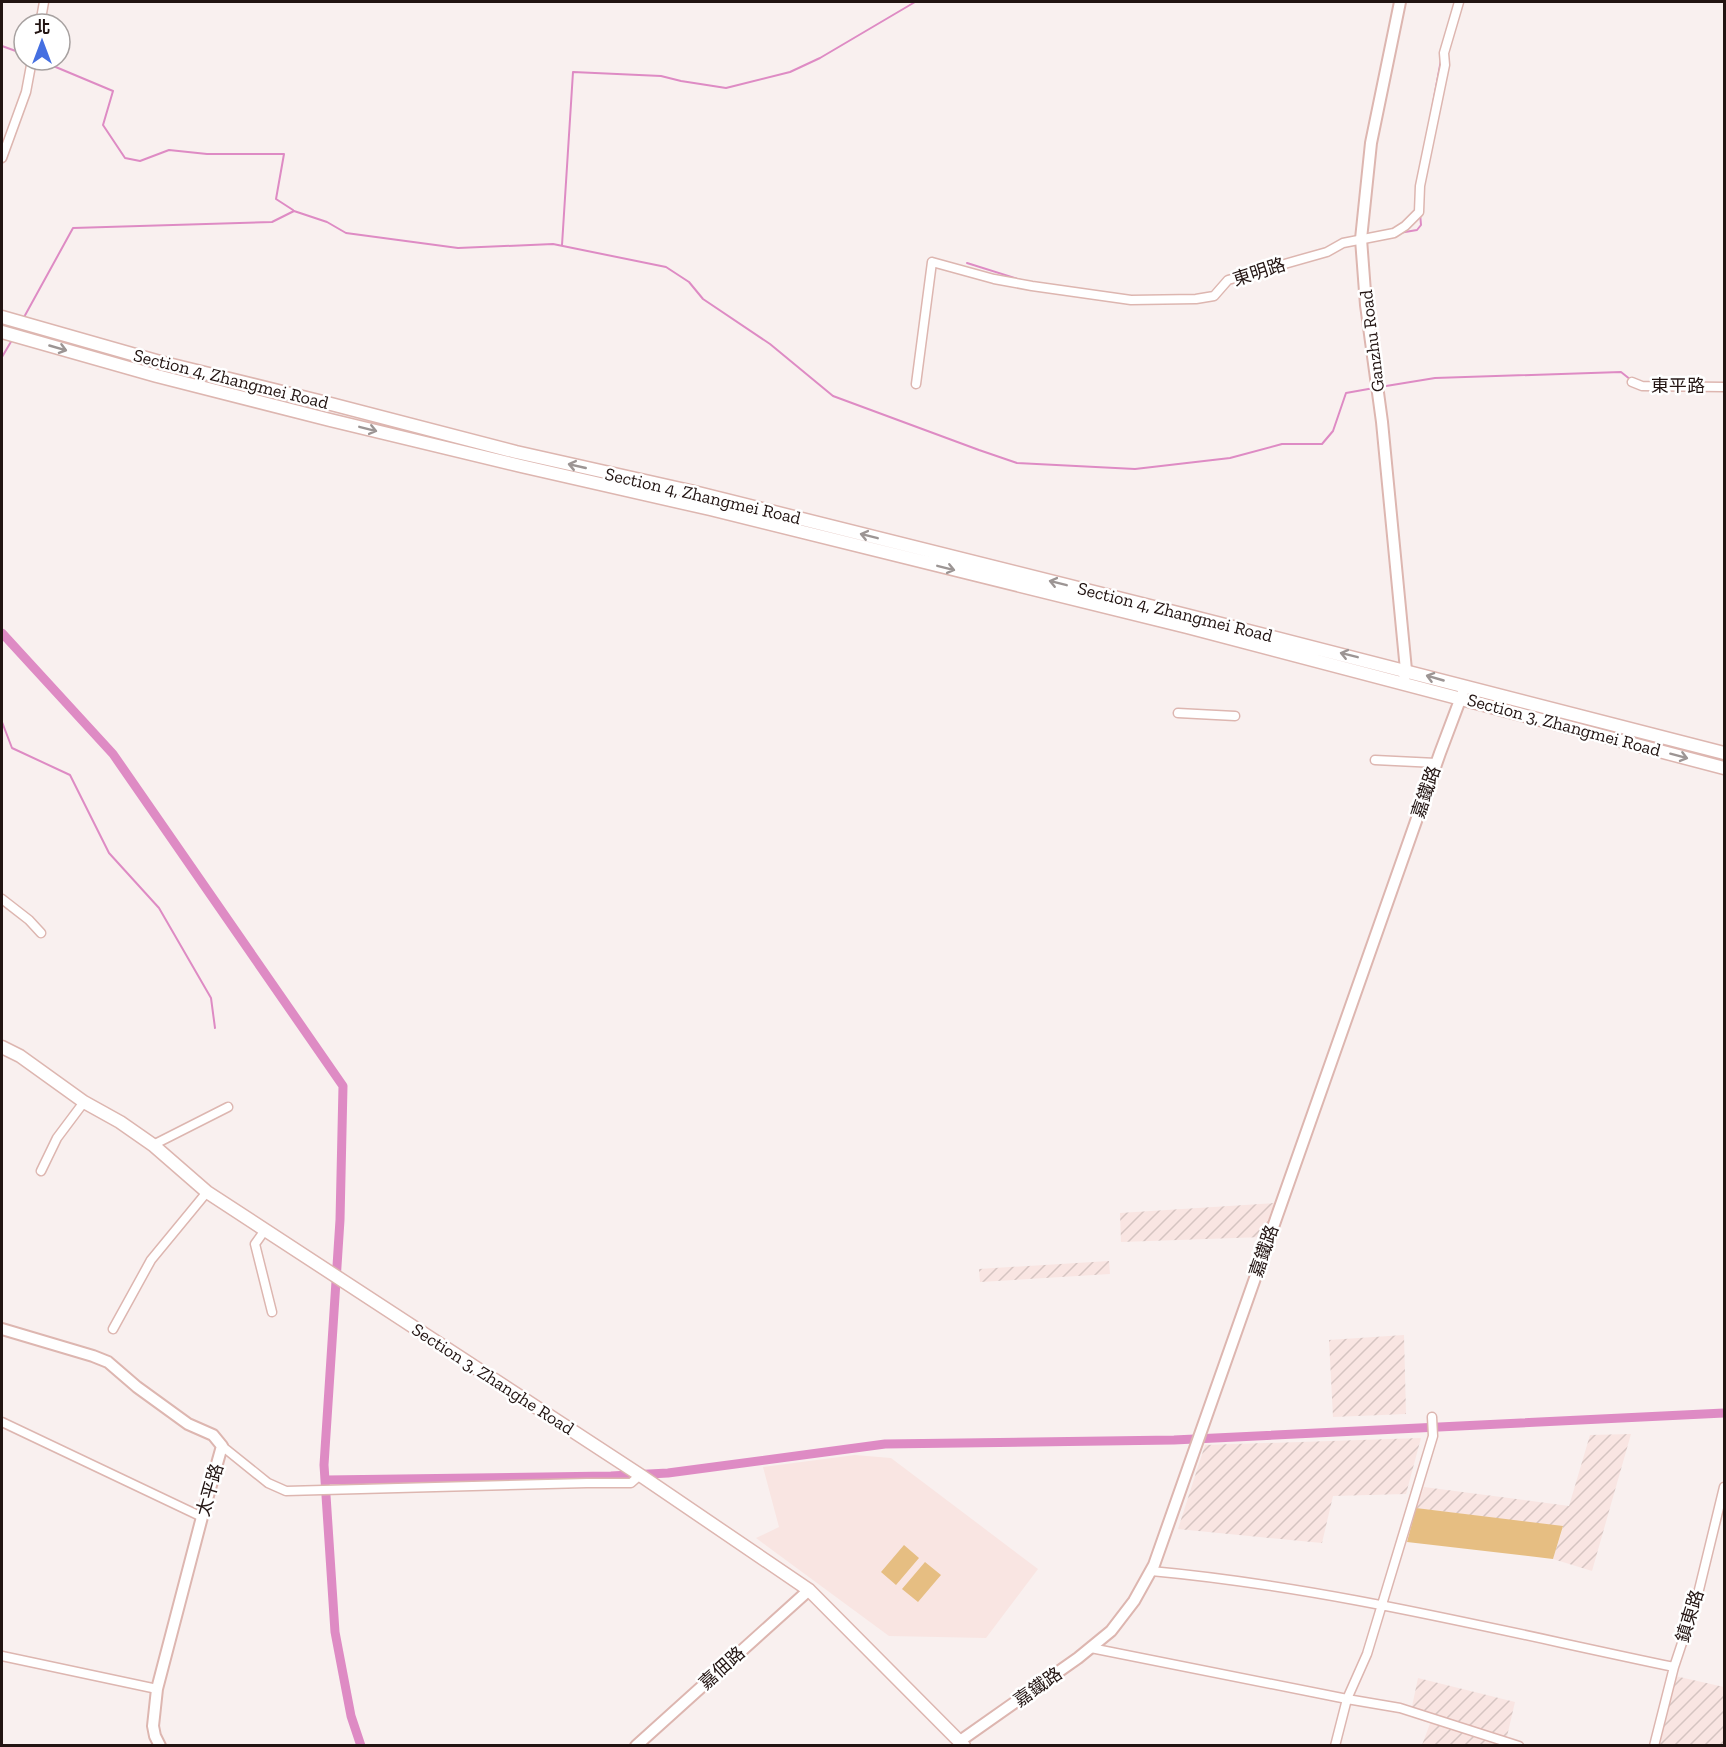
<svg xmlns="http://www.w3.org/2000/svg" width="1726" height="1747" viewBox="0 0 1726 1747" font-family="'Zilla Slab','Noto Sans TC',serif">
<defs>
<pattern id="industrial-furrows" width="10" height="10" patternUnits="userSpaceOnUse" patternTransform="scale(1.5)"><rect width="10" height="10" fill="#f9e5e2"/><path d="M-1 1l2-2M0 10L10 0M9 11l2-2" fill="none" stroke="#d5c4c1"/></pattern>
</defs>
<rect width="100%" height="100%" fill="#f9f0ef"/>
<path fill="#f9e5e2" d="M855 1455 891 1458 1038 1569 986 1638 889 1636 756 1538 779 1527 763 1467Z"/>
<path fill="url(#industrial-furrows)" d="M1274 1203 1263 1237 1121 1242 1120 1213Z
M1109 1261 1110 1274 980 1282 979 1269Z
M1404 1335 1406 1414 1333 1417 1329 1340Z
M1631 1434 1592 1571 1553 1559 1563 1527 1416 1508 1424 1487 1569 1506 1590 1435Z
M1421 1438 1406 1494 1333 1496 1322 1543 1178 1529 1205 1445Z
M1675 1676 1724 1687V1745L1658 1746Z
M1418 1678 1515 1702 1505 1745H1422L1431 1721 1410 1716Z"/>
<path fill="#e6be82" d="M1416 1508 1563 1526 1553 1559 1407 1542Z
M904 1545 919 1558 896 1585 881 1572Z
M925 1562 941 1575 918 1602 902 1589Z"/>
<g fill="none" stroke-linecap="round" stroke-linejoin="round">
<path stroke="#de8bc4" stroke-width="2" d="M2 46 24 54
M39 60 113 91 103 125 125 158 140 161 169 150 207 154H284L276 199 293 210
M1429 125 1441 60
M1399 233 1417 230 1421 225 1420 213
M562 245 573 72 661 76 681 81 726 88 790 72 820 58 915 2
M967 263 1021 280
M23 319 73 228 272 222 294 211 327 222 346 233 458 248 553 244 666 267 689 282 703 299 770 344 833 396 979 450 1017 463 1135 469 1230 458 1282 444H1322L1333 431 1346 393 1374 388
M2 357 12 340
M1380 387 1435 378 1621 372 1631 380
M2 722 12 748 70 775 109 853 159 908 211 998 215 1028"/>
<path stroke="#de8bc4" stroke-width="9" d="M2 633 113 754 343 1086 340 1220 324 1465 335 1632 351 1716 361 1746
M326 1480 611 1476 668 1473 885 1444 1174 1440 1724 1413"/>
<defs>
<path id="minor" d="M40 24 44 2
M2 158 26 92 32 60
M1632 382 1642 386 1724 387
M916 384 932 262 994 279 1032 286 1131 300 1196 299 1214 296 1228 280 1327 252 1343 243 1394 233 1405 226 1419 212 1420 186 1445 65 1444 53 1459 2
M1178 713 1235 716
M1375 760 1436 763
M2 899 29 920 41 933
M153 1145 228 1107
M41 1171 57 1138 84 1102
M265 1230 255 1244 272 1312
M113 1329 151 1260 207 1192
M2 1422 202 1517
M222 1446 268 1483 286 1491 587 1483H631L640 1475
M1151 1571C1327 1587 1501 1631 1674 1667
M1091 1648 1347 1699 1400 1708 1519 1746
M2 1656 157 1689
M1335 1746 1347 1699 1367 1654 1433 1436 1432 1417
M1654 1746 1674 1667 1697 1598 1724 1487"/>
<path id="tertiary" d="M1400 2 1371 143 1361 239 1366 305 1382 422 1406 670 1404 679
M2 1329 93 1356 108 1362 137 1387 188 1424 213 1435 222 1446 202 1517 157 1689 153 1726 155 1736 160 1746
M960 1741 1078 1658 1111 1631 1134 1601 1154 1565 1440 753 1463 692
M636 1746 809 1590"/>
<path id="secondary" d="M2 317 160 362 331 404 516 452 690 491 1190 616 1724 753
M2 332 157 376 330 420 521 466 710 509 1187 627 1724 768
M2 1047 20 1056 84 1102 120 1122 153 1145 207 1192 640 1475 809 1590 964 1746"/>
</defs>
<use href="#minor" stroke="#ddb6b0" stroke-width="11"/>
<use href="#tertiary" stroke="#ddb6b0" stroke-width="14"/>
<use href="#secondary" stroke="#ddb6b0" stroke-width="15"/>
<use href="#minor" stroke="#fff" stroke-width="8"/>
<use href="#tertiary" stroke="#fff" stroke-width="10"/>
<use href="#secondary" stroke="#fff" stroke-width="12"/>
</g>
<defs><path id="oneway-shaft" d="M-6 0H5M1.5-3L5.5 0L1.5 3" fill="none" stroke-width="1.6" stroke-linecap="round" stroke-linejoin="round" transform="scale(1.5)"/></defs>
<g stroke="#9c9594">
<use href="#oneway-shaft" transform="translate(58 348) rotate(16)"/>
<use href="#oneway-shaft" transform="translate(368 429) rotate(14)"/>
<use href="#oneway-shaft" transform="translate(577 466) rotate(-167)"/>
<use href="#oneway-shaft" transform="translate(869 536) rotate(-166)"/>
<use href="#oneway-shaft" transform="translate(946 568) rotate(14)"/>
<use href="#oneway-shaft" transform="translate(1058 583) rotate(-166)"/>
<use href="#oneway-shaft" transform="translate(1349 655) rotate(-166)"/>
<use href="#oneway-shaft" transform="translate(1435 678) rotate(-164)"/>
<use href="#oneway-shaft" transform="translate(1679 756) rotate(15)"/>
</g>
<g text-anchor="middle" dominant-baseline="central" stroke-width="5" stroke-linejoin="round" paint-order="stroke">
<g font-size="18" fill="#221412" stroke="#fff">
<text transform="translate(1259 272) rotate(-18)">東明路</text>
<text transform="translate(1372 341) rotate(-97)">Ganzhu Road</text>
<text transform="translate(231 379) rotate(14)">Section 4, Zhangmei Road</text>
<text x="1678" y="386">東平路</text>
<text transform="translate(703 496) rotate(13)">Section 4, Zhangmei Road</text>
<text transform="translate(1175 612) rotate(14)">Section 4, Zhangmei Road</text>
<text transform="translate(1564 725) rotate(15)">Section 3, Zhangmei Road</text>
<text transform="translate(1426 792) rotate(-71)">嘉鐵路</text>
<text transform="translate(1264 1251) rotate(-71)">嘉鐵路</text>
<text transform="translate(493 1379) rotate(33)">Section 3, Zhanghe Road</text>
<text transform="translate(210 1490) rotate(-74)">太平路</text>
<text transform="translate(1690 1616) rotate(-73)">鎮東路</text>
<text transform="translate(722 1668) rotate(-42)">嘉佃路</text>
<text transform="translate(1038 1687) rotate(-35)">嘉鐵路</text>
</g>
</g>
<rect width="1726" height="1747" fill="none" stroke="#221412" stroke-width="6"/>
<g transform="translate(42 42)"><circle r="28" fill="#ffffff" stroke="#a7a1a0" stroke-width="1.5"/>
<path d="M0-4.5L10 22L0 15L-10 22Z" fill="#456fe1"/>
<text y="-9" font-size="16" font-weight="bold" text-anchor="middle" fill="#221412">北</text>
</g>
</svg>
